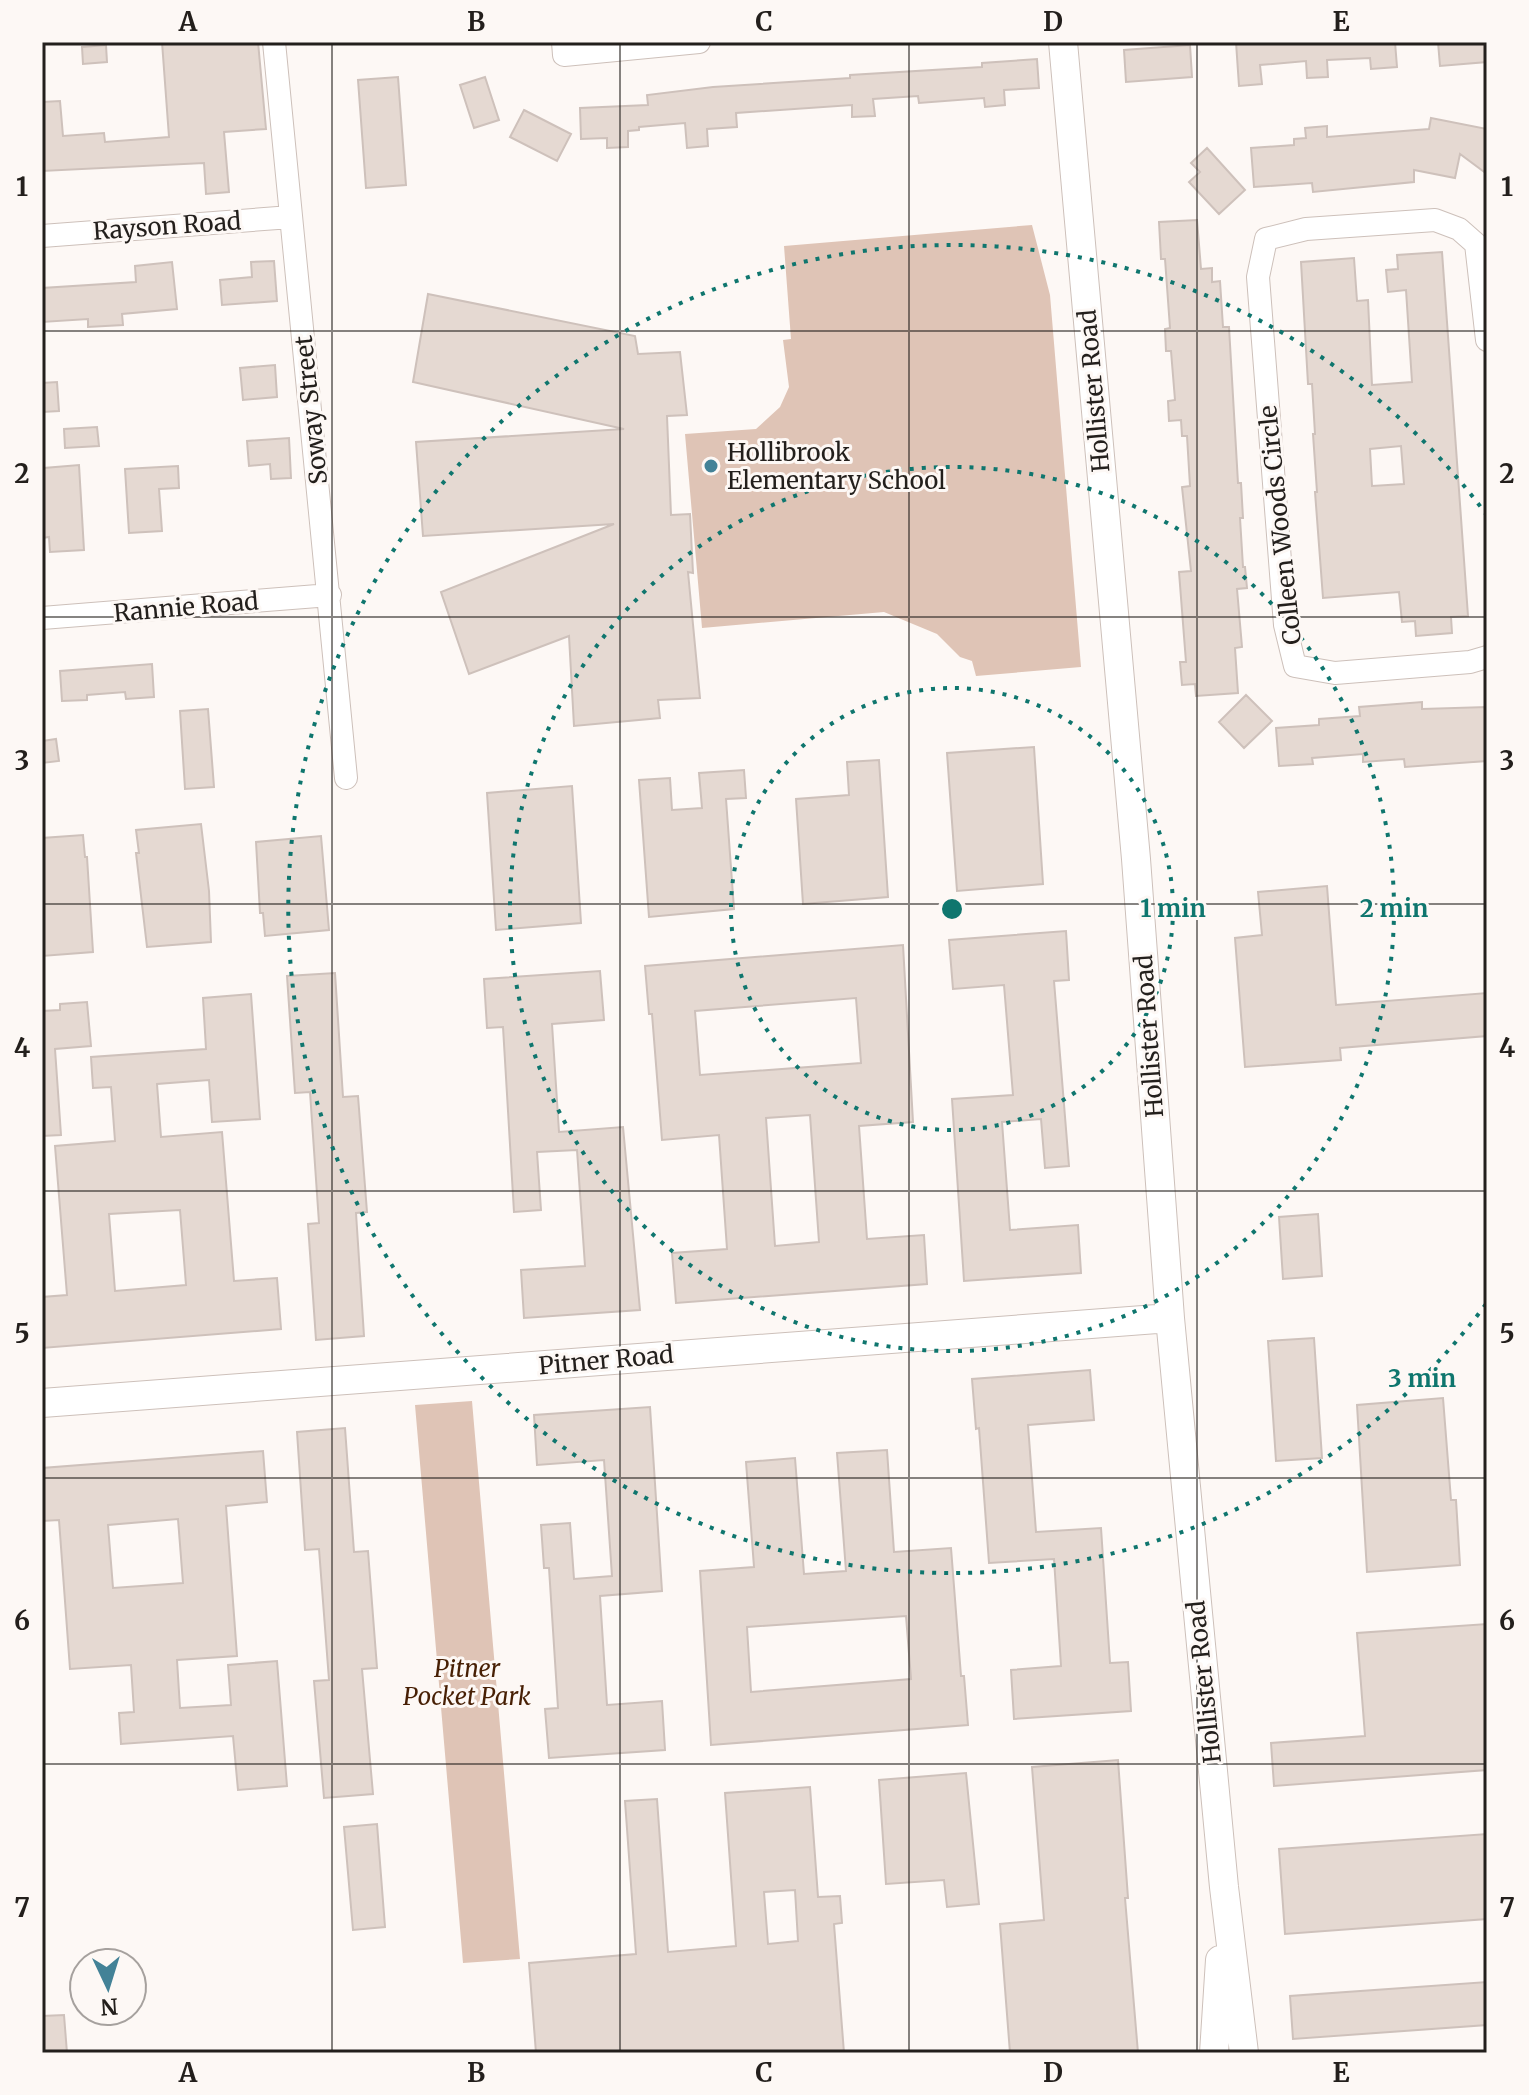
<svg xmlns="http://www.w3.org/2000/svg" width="1529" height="2095" viewBox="0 0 1529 2095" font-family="Merriweather,serif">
<rect width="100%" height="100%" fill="#fdf8f5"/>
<path fill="#dfc4b6" d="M1032 225 1050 295 1081 667 976 676 972 661 960 657 937 634 884 612 702 628 685 434 756 429 780 407 789 387 783 340 791 339 784 246Z
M472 1401 520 1959 463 1963 415 1405Z"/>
<path fill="#e5d9d2" stroke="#cec1bb" stroke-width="2" fill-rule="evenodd" d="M162 42H258L266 129 224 132 229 192 206 194 204 163 42 171V102L60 101 63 136 104 133 105 142 169 137Z
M1236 42H1395L1397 67 1371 69 1370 58 1327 60 1328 77 1307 78 1306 61 1260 65 1262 84 1239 86Z
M1438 42H1487V62L1440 66Z
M106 45 107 62 83 64 82 47Z
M1190 45 1192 77 1126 82 1124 50Z
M1037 59 1039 88 1004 90 1005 105 985 107 984 98 919 103 918 96 873 99 875 116 852 117V105L736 113 737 127 707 129 708 146 687 148 685 123 639 127V130L628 131V147L607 148V138L581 139 580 108 648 105 647 95 713 87 850 78V75L982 67V63Z
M398 77 406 185 366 188 358 80Z
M485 77 499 120 474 128 460 85Z
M524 110 571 134 557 161 510 137Z
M1431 118 1487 129V174L1460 154 1455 178 1414 170V182L1313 192 1312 183 1254 187 1251 148 1294 145V139L1306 138 1305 128 1327 126V137L1429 129Z
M1207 148 1245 190 1219 214 1189 182 1200 172 1191 163Z
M1197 220 1201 269 1212 268V282L1220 281 1223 327H1229L1238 483H1241L1243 518H1240L1243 567H1245L1247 588 1237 589 1242 647 1235 648 1238 693 1196 696 1195 684 1182 685 1180 662H1186L1179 572 1191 571 1182 487 1190 486 1187 436H1182L1181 420 1169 421 1168 401 1175 400 1171 351H1166L1165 329 1170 328 1165 259H1161L1159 222Z
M1442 252 1468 616 1451 617 1452 633 1416 636 1415 621 1402 622 1399 592 1323 598 1315 492H1317L1313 434H1315L1312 384H1308L1301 262 1354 258 1357 301 1368 300 1372 385 1412 382 1406 290 1388 292 1386 270 1398 269 1397 255ZM1401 446 1404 484 1372 486 1370 449Z
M274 261 277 301 222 305 220 280 252 277 251 262Z
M172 262 177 309 122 314 123 325 88 327V319L42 322V288L136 282 135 266Z
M428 294 635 336 638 354 680 352 687 415 667 416 671 515 690 514 693 573 688 572 700 698 658 700 660 718 574 726 569 636 469 674 441 592 614 524 423 536 416 442 624 429 413 382Z
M275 365 277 397 243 400 240 368Z
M57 382 59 411 42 412V383Z
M97 427 99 446 65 448 64 429Z
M289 438 291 478 271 479 270 464 249 466 247 441Z
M79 465 84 550 50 552 49 537 42 538 44 468Z
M178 466 179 488 159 489 162 531 129 533 125 469Z
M152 664 154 697 126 699 125 692 87 695V700L62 701 60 671Z
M1246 695 1272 721 1244 748 1219 722Z
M1422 702V709L1487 707V761L1405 767 1404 759 1363 762V754L1312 758 1313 764 1279 766 1276 728 1319 725V719L1360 716 1359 707Z
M208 709 214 787 185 789 180 711Z
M56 739 59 761 42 763V741Z
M1034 747 1043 884 957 891 947 753Z
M879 760 888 897 803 904 796 799 849 795 847 762Z
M744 770 746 798 726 799 734 909 649 917 639 780 670 778 672 810 702 808 699 773Z
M572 786 581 923 496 930 487 793Z
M201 824 209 891 211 942 147 947 136 853H139L136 830Z
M83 835 85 857H87L93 952 42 956V838Z
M321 836 329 930 265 936 263 913H260L256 842Z
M1327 886 1336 1005 1487 993V1036L1340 1048 1341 1060 1245 1067 1235 938 1262 935 1258 892Z
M1066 931 1069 980 1054 981 1069 1166 1045 1168 1041 1119 1002 1122 1010 1230 1078 1225 1081 1273 964 1281 952 1099 1013 1095 1004 985 953 989 949 940Z
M903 945 913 1122 859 1126 867 1239 924 1235 927 1284 676 1303 672 1253 727 1249 719 1135 662 1140 652 1014H649L645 966ZM856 998 861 1063 700 1075 695 1011ZM810 1115 819 1242 775 1246 766 1118Z
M600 971 604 1020 552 1024 559 1132 623 1127 640 1310 524 1318 521 1270 585 1266 577 1150 537 1152 541 1210 514 1212 503 1027 487 1028 484 979Z
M335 973 343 1097 358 1096 367 1212 356 1213 364 1336 316 1340 308 1224 319 1223 310 1092 295 1093 287 976Z
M251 994 260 1119 212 1122 209 1080 157 1084 161 1137 222 1132 234 1281 277 1278 281 1329 42 1348V1297L67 1295 55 1146 115 1141 111 1087 93 1088 91 1057 206 1049 203 998ZM180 1210 186 1285 115 1291 109 1214Z
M87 1002 91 1046 55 1049 61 1135 42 1136V1011L60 1010V1004Z
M1318 1214 1322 1276 1283 1279 1279 1217Z
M1314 1338 1322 1458 1276 1461 1268 1341Z
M1090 1370 1094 1420 1028 1425 1036 1532 1101 1528 1110 1663 1128 1662 1131 1711 1014 1719 1011 1670 1061 1666 1054 1559 989 1563 979 1428 976 1429 972 1379Z
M1443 1398 1451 1500H1456L1460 1565 1367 1572 1357 1405Z
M650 1407 662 1591 600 1596 607 1705 662 1701 665 1750 549 1758 545 1709 558 1708 549 1568H544L541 1525 570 1523 574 1579 612 1576 604 1460 537 1465 534 1415Z
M345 1428 354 1552 368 1551 377 1668 362 1669 373 1794 324 1798 314 1681 329 1680 319 1549 305 1550 297 1432Z
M887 1450 894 1552 951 1548 961 1676H964L968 1725 711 1745 700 1571 754 1567 746 1462 795 1458 804 1574 846 1571 837 1453ZM906 1616 911 1679 751 1692 747 1627Z
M263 1451 267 1502 226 1506 237 1656 177 1660 180 1708 231 1705 228 1665 277 1661 287 1786 238 1790 233 1736 121 1744 119 1713 134 1712 131 1665 70 1669 59 1520 42 1521V1468ZM178 1519 183 1583 113 1588 108 1525Z
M1487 1624V1770L1274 1786 1271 1743 1365 1736 1357 1633Z
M1118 1760 1128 1898H1125L1138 2053H1010L1000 1924 1044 1920 1032 1767Z
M966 1773 979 1904 947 1907 944 1880 886 1884 879 1780Z
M810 1787 818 1897 840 1896 842 1923 834 1924 844 2053H536L529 1963 636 1954 625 1801 657 1799 668 1952 736 1946 725 1793ZM795 1890 798 1941 768 1944 764 1892Z
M377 1824 385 1927 353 1930 344 1827Z
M1487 1834V1919L1285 1934 1279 1849Z
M1487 1982V2025L1293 2039 1290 1996Z
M64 2015 67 2053H42V2016Z"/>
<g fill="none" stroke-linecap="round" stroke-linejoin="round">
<defs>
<path id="minor" d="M274 42 346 778
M563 42 564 55 699 42
M42 236 291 217
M1487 340 1476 244 1459 229 1435 220 1306 229 1266 239 1258 277 1285 625 1295 666 1335 673 1470 662 1487 657
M42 618 330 595"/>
<path id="tertiary" d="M1063 42 1136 859 1170 1318 1224 1887 1244 2053
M42 1403 1170 1318
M1214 2053 1220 1960"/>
</defs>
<use href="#minor" stroke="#cdc0ba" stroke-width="24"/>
<use href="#tertiary" stroke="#cdc0ba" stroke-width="30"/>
<use href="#minor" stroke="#fff" stroke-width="22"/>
<use href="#tertiary" stroke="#fff" stroke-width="28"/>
</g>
<path fill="none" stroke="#231f1c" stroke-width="2" stroke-opacity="0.55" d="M332 42V2053M620 42V2053M909 42V2053M1197 42V2053M42 331H1487M42 617H1487M42 904H1487M42 1191H1487M42 1478H1487M42 1764H1487"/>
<g fill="none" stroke="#0f766e" stroke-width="4" stroke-dasharray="4 8">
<circle cx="952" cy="909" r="221"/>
<circle cx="952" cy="909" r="442"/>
<path d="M1486 1304A664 664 0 1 1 1486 514"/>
</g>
<circle fill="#438297" stroke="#fdf8f5" stroke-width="3" cx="711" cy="466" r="8"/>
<g text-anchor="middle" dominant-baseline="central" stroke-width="6" stroke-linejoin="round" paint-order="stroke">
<g font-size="24" fill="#231f1c" stroke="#fdf8f5">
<text transform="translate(167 226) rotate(-4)">Rayson Road</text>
<text transform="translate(1094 391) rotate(-95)">Hollister Road</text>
<text transform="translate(311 410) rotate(-96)">Soway Street</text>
<text transform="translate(1280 525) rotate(-96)">Colleen Woods Circle</text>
<text transform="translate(186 607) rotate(-5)">Rannie Road</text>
<text transform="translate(1149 1036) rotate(-94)">Hollister Road</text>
<text transform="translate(606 1360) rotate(-5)">Pitner Road</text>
<text transform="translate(1204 1682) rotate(-96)">Hollister Road</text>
</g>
<g font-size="24" fill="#231f1c" stroke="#fdf8f5" text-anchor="start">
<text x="727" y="452">Hollibrook<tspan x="727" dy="28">Elementary School</tspan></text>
</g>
<g font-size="24" font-style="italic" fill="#471f04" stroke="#fdf8f5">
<text x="467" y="1668">Pitner<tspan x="467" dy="28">Pocket Park</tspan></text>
</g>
</g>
<circle cx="952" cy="909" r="12" fill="#0f766e" stroke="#fdf8f5" stroke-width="4"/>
<g font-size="24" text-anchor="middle" font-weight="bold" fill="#0f766e" stroke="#fdf8f5" stroke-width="6" stroke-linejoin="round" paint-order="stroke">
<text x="1173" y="917">1 min</text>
<text x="1394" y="917">2 min</text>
<text x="1422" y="1387">3 min</text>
</g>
<rect width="1529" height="2095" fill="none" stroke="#fdf8f5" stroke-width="88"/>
<g transform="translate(108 1987) rotate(176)"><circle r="38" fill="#fdf8f5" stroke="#a6a19e" stroke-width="2"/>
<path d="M0-6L14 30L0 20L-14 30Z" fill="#438297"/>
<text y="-12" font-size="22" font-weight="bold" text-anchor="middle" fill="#231f1c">N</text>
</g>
<rect x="44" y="44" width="1441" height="2007" fill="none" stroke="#231f1c" stroke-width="3"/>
<g font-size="26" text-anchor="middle" font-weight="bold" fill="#231f1c">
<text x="188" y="31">A</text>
<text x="476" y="31">B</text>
<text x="764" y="31">C</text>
<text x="1053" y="31">D</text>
<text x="1341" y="31">E</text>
<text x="22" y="196">1</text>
<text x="1507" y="196">1</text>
<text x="22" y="483">2</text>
<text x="1507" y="483">2</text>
<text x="22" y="770">3</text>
<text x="1507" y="770">3</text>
<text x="22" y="1057">4</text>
<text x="1507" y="1057">4</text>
<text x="22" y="1343">5</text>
<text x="1507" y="1343">5</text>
<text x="22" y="1630">6</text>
<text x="1507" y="1630">6</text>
<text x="22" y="1917">7</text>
<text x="1507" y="1917">7</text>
<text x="188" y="2082">A</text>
<text x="476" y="2082">B</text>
<text x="764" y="2082">C</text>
<text x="1053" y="2082">D</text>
<text x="1341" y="2082">E</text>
</g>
</svg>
